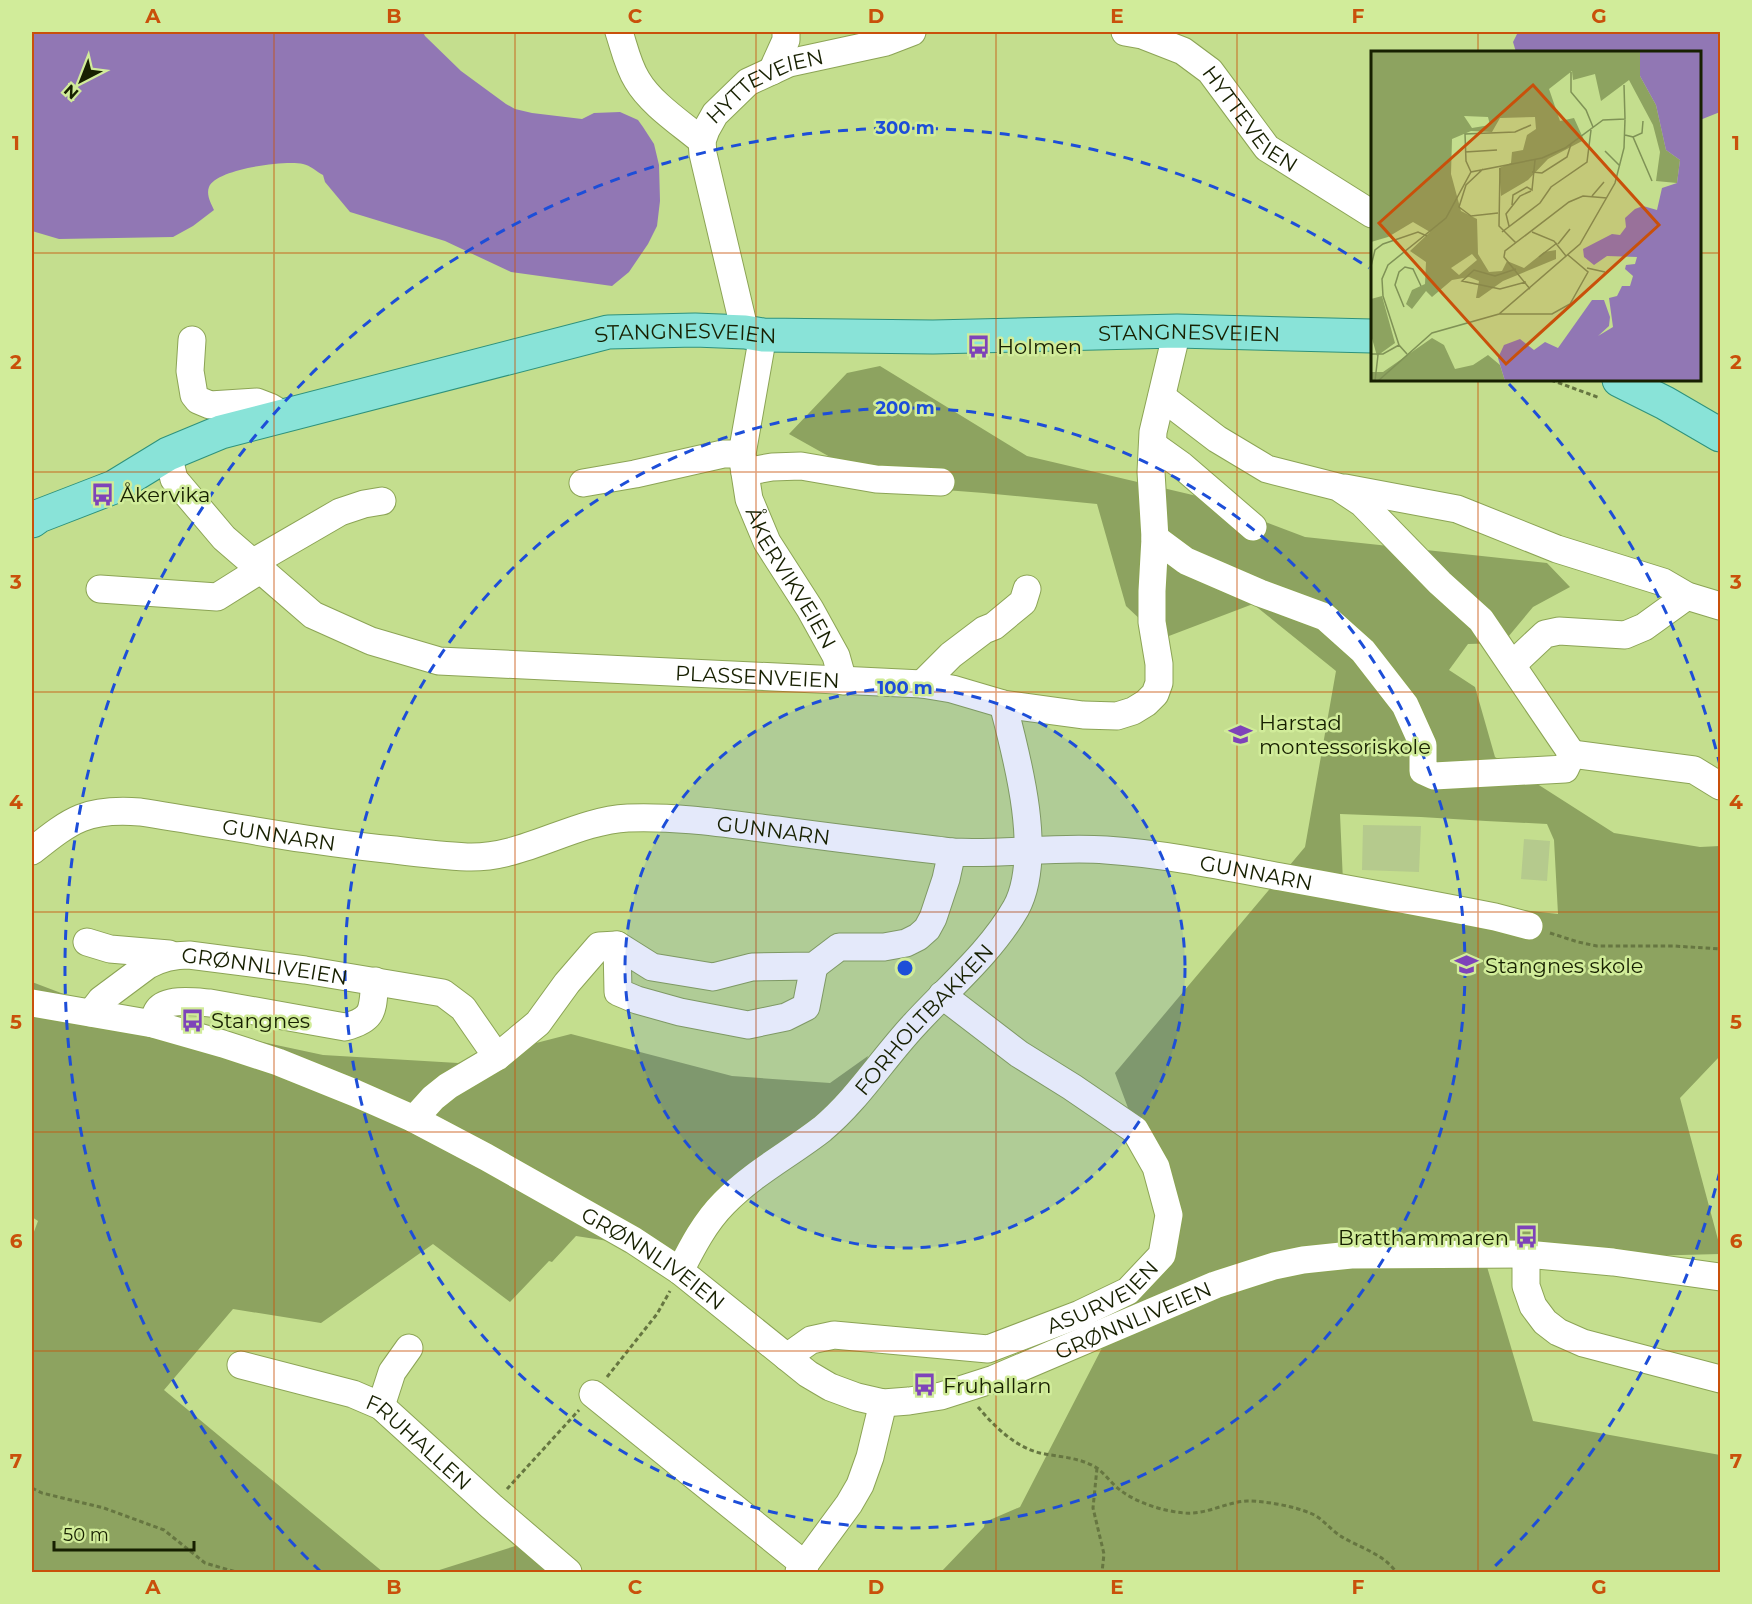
<svg xmlns="http://www.w3.org/2000/svg" width="1752" height="1604" viewBox="0 0 1752 1604" font-family="Montserrat,sans-serif">
<rect width="100%" height="100%" fill="#c4de8e"/>
<path fill="#b5ca8d" d="M1363 825 1421 826 1419 872 1362 870Z
M1524 839 1550 841 1547 881 1521 879Z"/>
<path fill="#8da360" fill-rule="evenodd" d="M880 366 1027 456 1197 496 1305 537 1547 563 1570 587 1533 607 1503 643 1468 644 1449 670 1475 687 1495 757 1614 833 1700 847 1720 846V1056L1680 1098 1720 1247V1254L1485 1260 1533 1421 1720 1455V1572H941L984 1527 985 1522 1020 1507 1169 1218 1115 1073 1305 847 1336 671 1253 604 1161 639 1126 606 1097 504 984 493 880 485 789 434 847 373ZM1340 814 1421 817 1486 821 1547 824 1554 840 1558 914 1514 909 1343 882Z
M32 982 98 1007 323 1055 458 1063 571 1034 732 1076 830 1083 868 1056 856 1094 744 1185 684 1273 634 1245 576 1236 552 1262 549 1261 510 1302 433 1244 321 1323 233 1309 164 1390 383 1572H32V1237L38 1221 32 1217Z
M525 1543 557 1572H433Z"/>
<path fill="#9177b4" d="M32 32H423L425 36 461 71 506 104 515 109 532 113 582 119 594 113 620 112 638 120 643 127 654 144 659 165 660 201 657 226 648 244 629 272 612 286 511 272 445 241 350 212 325 182 323 175C317 172 310 165 303 164 285 160 216 169 209 187 206 195 211 203 214 210L193 226 173 237 59 239 32 231Z
M1518 32H1720V112L1700 120V52H1516L1513 42Z"/>
<g fill="none" stroke-linecap="round" stroke-linejoin="round">
<defs>
<g id="minor">
<path d="M619 32C624 47 628 66 637 80 651 104 682 124 702 141"/>
<path id="s1" d="M1125 32 1142 35 1183 51 1210 71 1267 148 1372 214"/>
<path d="M772 71 786 40V32"/>
<path id="s2" d="M745 332 703 154 702 141 706 130 715 114 748 82 789 63 886 42 912 32"/>
<path id="s3" d="M763 335 742 454 749 499 767 542 810 609 836 656 843 681"/>
<path d="M192 340 190 371 194 395 198 400 210 405 257 402 270 407 285 416"/>
<path d="M1153 445 1181 465 1253 527"/>
<path id="s4" d="M168 454 174 479 224 538 313 615 371 641 439 661 922 684 952 689 1003 704 1083 715 1117 716 1133 711 1146 703 1155 694 1159 683V664L1152 622V591L1155 538 1151 472 1153 432 1177 331"/>
<path d="M745 472 772 467 801 466 876 479 941 482"/>
<path d="M583 483 635 474 723 454H742"/>
<path d="M1345 488 1457 509 1557 549 1663 582 1687 596 1720 606"/>
<path d="M1155 538 1186 561 1260 593 1325 617 1363 651 1405 705 1423 745V771L1434 776 1565 769 1572 754 1481 620 1440 583 1362 503 1338 487 1267 469 1217 439 1162 397"/>
<path d="M252 563 340 512 364 504 382 501"/>
<path d="M100 589 217 597 260 570"/>
<path d="M1512 665 1545 634 1559 631 1625 635 1644 627 1687 596"/>
<path d="M922 684 951 655 984 630 994 626 1023 602 1027 589"/>
<path d="M1572 754 1694 770 1720 786"/>
<path id="s5" d="M32 851C72 819 87 808 140 812 225 825 309 842 395 850 419 853 443 856 467 857 524 859 572 821 628 818 678 816 728 824 777 830 835 838 894 845 952 852 1004 855 1055 846 1106 850 1165 854 1223 866 1281 877 1353 890 1424 903 1495 917L1529 926"/>
<path d="M87 942 110 949 169 954"/>
<path d="M617 945 652 967 713 977 752 967 814 966 839 947H884L906 943 918 937 927 929 933 918 946 879 952 852"/>
<path id="s6" d="M32 1003 153 1024 223 1044 278 1062 355 1093 414 1119 486 1157 633 1240 680 1271 808 1374 830 1387 857 1397 883 1403 909 1401 941 1396 994 1379 1215 1285 1274 1266 1303 1260 1351 1255 1526 1254 1613 1262 1720 1277"/>
<path id="s7" d="M91 1013 101 1000 148 965C161 958 175 955 189 955L305 970 443 993 463 1008 497 1057"/>
<path d="M153 1024C154 1020 155 1014 158 1010 167 998 196 1002 210 1003L345 1027C376 1019 372 1009 375 981"/>
<path d="M414 1119 433 1098 448 1086 497 1057 538 1023 567 983 599 946 617 945 618 992 637 1000 680 1012 748 1025 786 1017 806 1007 814 966"/>
<path d="M1526 1254V1286L1533 1306 1545 1322 1558 1332 1583 1343 1720 1379"/>
<path id="s8" d="M680 1271C692 1247 705 1222 724 1203 753 1173 790 1154 822 1129 858 1099 883 1058 915 1024 949 987 991 952 1016 908 1044 856 1017 757 1003 704"/>
<path id="s9" d="M787 1357 811 1340 834 1335 988 1349 1080 1314 1128 1291 1162 1255 1169 1215 1156 1167 1135 1130 1072 1087 1019 1054 942 995"/>
<path id="s10" d="M241 1365 353 1394 381 1406 491 1506 568 1572"/>
<path d="M593 1394 805 1565"/>
<path d="M381 1406 392 1372 409 1348"/>
<path d="M799 1572 849 1504 860 1485 870 1457 883 1403"/>
</g>
<g id="major">
<path d="M1619 380 1665 403 1720 435"/>
<path id="s11" d="M32 521 39 516 114 487 168 454 221 432 608 332 695 330 745 332 763 335 933 337 1177 331 1372 336"/>
</g>
</defs>
<use href="#minor" stroke="#8ca455" stroke-width="29"/>
<use href="#major" stroke="#2e927c" stroke-width="35"/>
<path stroke="#667641" stroke-width="3" stroke-dasharray="4.5 3" stroke-linecap="butt" d="M1551 380 1600 398
M1550 933 1578 942 1597 946H1674L1720 949
M607 1377 657 1314 670 1291
M978 1407C994 1426 1015 1447 1040 1453 1059 1457 1079 1457 1097 1468 1105 1474 1112 1484 1120 1490 1137 1503 1163 1511 1184 1513 1206 1515 1226 1502 1247 1501 1265 1501 1293 1506 1310 1513 1321 1517 1329 1528 1339 1535 1357 1547 1383 1553 1396 1572
M1097 1468 1093 1508 1104 1554 1102 1572
M32 1488 42 1493 104 1508 164 1530 205 1563 236 1572
M507 1489 579 1410"/>
<use href="#minor" stroke="#fff" stroke-width="27"/>
<use href="#major" stroke="#89e3d8" stroke-width="33"/>
</g>
<path fill="none" stroke="#c9500a" stroke-width="1.5" stroke-opacity="0.55" d="M274 32V1572M515 32V1572M756 32V1572M996 32V1572M1237 32V1572M1478 32V52M32 253H1372M1700 253H1720M1478 380V1572M32 472H1720M32 692H1720M32 912H1720M32 1132H1720M32 1351H1720"/>
<circle cx="905" cy="968" r="280" fill="#1d4ed8" fill-opacity=".12"/>
<g fill="none" stroke="#1d4ed8" stroke-width="3" stroke-dasharray="10 8">
<circle cx="905" cy="968" r="280"/>
<circle cx="905" cy="968" r="560"/>
<path d="M1720 1171A840 840 0 0 1 1489 1572M321 1572A840 840 0 0 1 1369 268M1509 384A840 840 0 0 1 1720 765"/>
</g>
<defs>
<symbol id="bus-bare" viewBox="-9 -9 18 18"><path d="M-5-6H5V4H4V6H2V4H-2V6H-4V4H-5ZM-3.5-4V0h7V-4ZM-3.5 1.2v1.5H-2V1.2ZM2 1.2v1.5H3.5V1.2Z" fill="#7e43b9" stroke="#d1ec9a" stroke-width="2.5" paint-order="stroke"/></symbol>
<symbol id="school-bare" viewBox="-9 -9 18 18"><path d="M0-5L7-2L0 1L-7-2ZM-4 1L0 2.5L4 1V4Q0 6-4 4Z" fill="#7e43b9" stroke="#d1ec9a" stroke-width="2.5" paint-order="stroke"/></symbol>
</defs>
<g fill-rule="evenodd">
<use href="#bus-bare" x="962" y="330" width="33" height="33"/>
<use href="#bus-bare" x="86" y="478" width="33" height="33"/>
<use href="#school-bare" x="1224" y="718" width="33" height="33"/>
<use href="#school-bare" x="1450" y="948" width="33" height="33"/>
<use href="#bus-bare" x="176" y="1004" width="33" height="33"/>
<use href="#bus-bare" x="1510" y="1220" width="33" height="33"/>
<use href="#bus-bare" x="908" y="1368" width="33" height="33"/>
</g>
<g text-anchor="middle" dominant-baseline="central" stroke-width="5" stroke-linejoin="round" paint-order="stroke">
<g font-size="21" fill="#172001" stroke="#d1ec9a">
<text stroke="none"><textPath href="#s2" startOffset="285">HYTTEVEIEN</textPath></text>
<text stroke="none"><textPath href="#s1" startOffset="158">HYTTEVEIEN</textPath></text>
<text stroke="none"><textPath href="#s11" startOffset="1191">STANGNESVEIEN</textPath></text>
<text stroke="none"><textPath href="#s11" startOffset="687">STANGNESVEIEN</textPath></text>
<text stroke="none"><textPath href="#s3" startOffset="256">ÅKERVIKVEIEN</textPath></text>
<text stroke="none"><textPath href="#s4" startOffset="674">PLASSENVEIEN</textPath></text>
<text stroke="none"><textPath href="#s5" startOffset="762">GUNNARN</textPath></text>
<text stroke="none"><textPath href="#s5" startOffset="260">GUNNARN</textPath></text>
<text stroke="none"><textPath href="#s5" startOffset="1248">GUNNARN</textPath></text>
<text stroke="none"><textPath href="#s7" startOffset="194">GRØNNLIVEIEN</textPath></text>
<text stroke="none"><textPath href="#s8" startOffset="354">FORHOLTBAKKEN</textPath></text>
<text stroke="none"><textPath href="#s6" startOffset="678">GRØNNLIVEIEN</textPath></text>
<text stroke="none"><textPath href="#s9" startOffset="334">ASURVEIEN</textPath></text>
<text stroke="none"><textPath href="#s6" startOffset="1218">GRØNNLIVEIEN</textPath></text>
<text stroke="none"><textPath href="#s10" startOffset="198">FRUHALLEN</textPath></text>
</g>
<g font-size="21" fill="#172001" stroke="#d1ec9a" text-anchor="start">
<text x="997" y="346">Holmen</text>
<text x="120" y="494">Åkervika</text>
<text x="1259" y="722">Harstad<tspan x="1259" dy="24">montessoriskole</tspan></text>
<text x="1485" y="965">Stangnes skole</text>
<text x="211" y="1020">Stangnes</text>
<text x="1509" y="1237" text-anchor="end">Bratthammaren</text>
<text x="943" y="1385">Fruhallarn</text>
</g>
</g>
<g transform="translate(1371 51)">
<rect width="330" height="330" fill="#c4de8e"/>
<path d="M0 0H269V25L285 54 295 99 309 109 306 132 285 130 289 101 282 74 258 29 230 50 224 23 202 29 201 20 178 38 189 70 203 67 213 89 177 108 157 129 130 145 128 117 140 112 141 101 152 99 156 84 165 78 164 66 129 67 121 81 100 80 81 88 80 123 90 160 106 168 107 203 118 221 131 220 136 210 153 217 173 201 185 199V208L132 230 108 247H105L108 230 98 226 81 229 61 246 55 240 41 258 35 253 41 239 54 233 55 211 39 200 59 181 42 171 17 186 0 191ZM93 65 117 66 119 74 101 77ZM101 203 106 209 88 224 80 217ZM11 245 24 292 6 305 0 284V248ZM61 287 73 294 84 318 102 314 117 304 129 314 134 330H0V321H12Z" fill="#8da360" fill-rule="evenodd"/>
<path d="M269 0H330V330H134L127 307 133 294 149 288 163 299 174 291 187 297 221 249H233L239 266 238 275 227 285 242 276 238 247 246 245 251 235H259L262 225 254 218 255 214 264 213 266 206 236 205 223 214 213 206 212 198 241 183 249 184 255 176 254 167 264 158 272 155 286 159 291 137 306 132 309 109 295 99 285 54 269 25Z" fill="#9177b4"/>
<path fill="none" stroke="#7f9256" stroke-width="1.5" d="M200 21V41L215 59 222 76M254 84 262 86 281 130M262 86 271 82 272 70M234 100 249 115M94 101 126 99M129 117 128 175 145 192M112 118 95 134 88 156 100 165 127 162M100 121 95 110 94 83 144 81 160 74M161 121 171 122 196 106 200 93M221 145 233 131M141 154 142 144 156 136 161 139 164 109M138 175 135 163 149 145 160 140M131 181 169 152 180 136 216 111 220 79M161 181 183 190 195 205M187 193 199 178M168 206 186 192M0 215 4 199 12 193 47 181 56 185M216 217 234 221M145 218 124 225 103 219 91 230 129 238 155 231M159 238 133 206 134 200 198 151 212 145 236 147M33 256 24 234 28 221 34 216 42 218 50 235M128 263H181L199 253 217 221 197 204M0 303H12L28 294M36 303 28 294 12 245 11 228 17 214 75 167 100 121 171 107 194 97 232 69 254 68 253 34M4 330 7 304M7 330 61 282 128 263 209 193 244 132 253 97 254 68"/>
<path fill="#c9500a" fill-opacity="0.15" stroke="#c9500a" stroke-width="3" d="M162 34 288 174 135 313 8 172Z"/>
<rect width="330" height="330" fill="none" stroke="#172001" stroke-width="3"/>
</g>
<circle cx="905" cy="968" r="9" fill="#1d4ed8" stroke="#d1ec9a" stroke-width="3"/>
<g font-size="18" text-anchor="middle" font-weight="bold" fill="#1d4ed8" stroke="#d1ec9a" stroke-width="5" stroke-linejoin="round" paint-order="stroke">
<text x="905" y="134">300 m</text>
<text x="905" y="414">200 m</text>
<text x="905" y="694">100 m</text>
</g>
<rect width="1752" height="1604" fill="none" stroke="#d1ec9a" stroke-width="66"/>
<g transform="translate(81 81) rotate(222)" stroke="#d1ec9a" stroke-width="4.5" paint-order="stroke">
<path d="M0-4.5L10 22L0 15L-10 22Z" fill="#172001"/>
<text y="-9" font-size="16" font-weight="bold" text-anchor="middle" fill="#172001">N</text>
</g>
<path d="M54 1541v9h140v-9" fill="none" stroke="#172001" stroke-width="3"/>
<text x="63" y="1541" font-size="18" fill="#172001" stroke="#d1ec9a" stroke-width="4.5" paint-order="stroke">50 m</text>
<rect x="33" y="33" width="1686" height="1538" fill="none" stroke="#c9500a" stroke-width="2"/>
<g font-size="20" text-anchor="middle" font-weight="bold" fill="#c9500a">
<text x="153" y="23">A</text>
<text x="394" y="23">B</text>
<text x="635" y="23">C</text>
<text x="876" y="23">D</text>
<text x="1117" y="23">E</text>
<text x="1358" y="23">F</text>
<text x="1599" y="23">G</text>
<text x="16" y="150">1</text>
<text x="1736" y="150">1</text>
<text x="16" y="369">2</text>
<text x="1736" y="369">2</text>
<text x="16" y="589">3</text>
<text x="1736" y="589">3</text>
<text x="16" y="809">4</text>
<text x="1736" y="809">4</text>
<text x="16" y="1029">5</text>
<text x="1736" y="1029">5</text>
<text x="16" y="1248">6</text>
<text x="1736" y="1248">6</text>
<text x="16" y="1468">7</text>
<text x="1736" y="1468">7</text>
<text x="153" y="1594">A</text>
<text x="394" y="1594">B</text>
<text x="635" y="1594">C</text>
<text x="876" y="1594">D</text>
<text x="1117" y="1594">E</text>
<text x="1358" y="1594">F</text>
<text x="1599" y="1594">G</text>
</g>
</svg>
